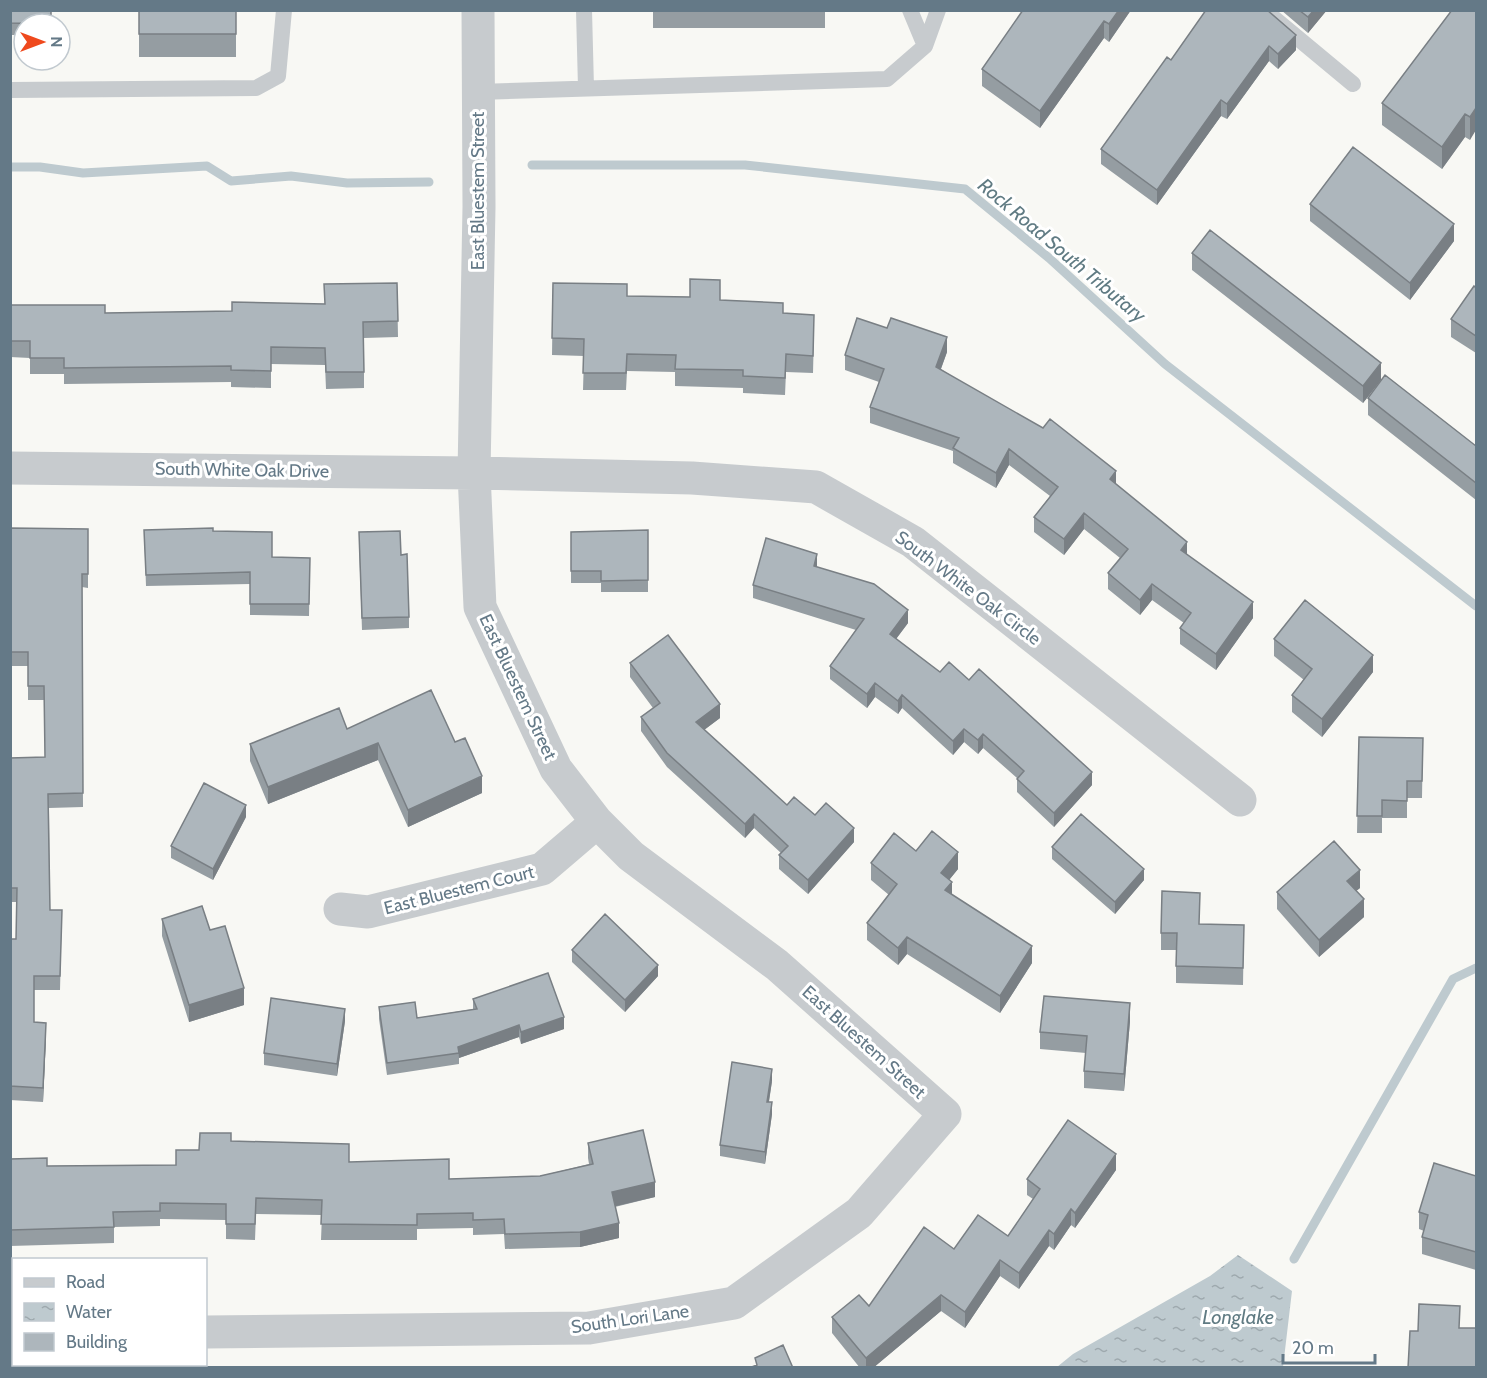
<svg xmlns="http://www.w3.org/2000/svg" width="1487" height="1378" viewBox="0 0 1487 1378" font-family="Cabin,sans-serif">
<defs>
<pattern id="water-ripples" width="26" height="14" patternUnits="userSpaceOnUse" patternTransform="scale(1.5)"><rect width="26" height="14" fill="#becacf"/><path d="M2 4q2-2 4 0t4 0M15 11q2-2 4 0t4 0" fill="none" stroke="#9ea9ae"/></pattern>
</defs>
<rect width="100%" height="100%" fill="#f8f8f4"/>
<path fill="url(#water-ripples)" d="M1238 1255 1292 1291 1283 1367H1057L1073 1354 1210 1276Z"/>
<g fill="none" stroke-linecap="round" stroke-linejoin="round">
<path stroke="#becacf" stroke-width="9" d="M532 165H745L965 189 1049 258 1165 364 1476 606
M10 167H40L83 173 207 166 231 181 291 176 347 183 429 182
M1294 1259 1453 979 1476 968"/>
<path stroke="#c7cbce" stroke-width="16" d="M584 10 586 88
M910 10 925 46
M1264 10 1353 84
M10 90 256 88 278 76 284 10
M478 92 887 79 925 46 938 10"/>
<path stroke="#c7cbce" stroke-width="33" d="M10 468 474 473 692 478 816 487 913 542 1240 800
M340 909 368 912 542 869 597 822
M10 1329H14
M206 1332 589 1328 734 1303 859 1213 945 1114 777 965 631 856 597 822 556 769 480 607 474 473 479 207 478 10"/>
</g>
<path fill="#959da2" d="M10 10 24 24V35H10Z
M139 10H236V57H139Z
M653 10H825V28H653Z
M1131 10 1109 42 1104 38 1040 128 982 86V69Z
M1206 10 1296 50 1278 69 1269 61 1227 119 1221 116 1157 205 1101 164V149L1171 60Z
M1281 10H1327L1308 33Z
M1476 10 1470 140 1465 137 1442 169 1382 125V103Z
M1310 204 1454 241 1410 300 1310 221Z
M1192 253 1381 380 1363 403 1192 270Z
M397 283 398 337 364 338V388L326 389 325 365 271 364V388L231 387V382L64 384V374H30V358L10 357V305L105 313 232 311 324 304Z
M553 283 627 296 720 301 783 313 814 332 813 373 786 372 785 395 743 393V388L675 386V372L627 371 626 390H583L584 356 552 355Z
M1476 288V353L1451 337V319Z
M947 352 941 369 1116 484 1187 555 1253 618 1216 670 1180 644V628L1184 623 1152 600 1140 615 1108 589V573L1120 558 1084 529 1064 555 1034 532V517L1050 496 1009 465 996 488 953 463V451L870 423V407L879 382 845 370V355Z
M1368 398 1476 446V500L1368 415Z
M10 528 88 529V588L82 587 83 807 49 808 50 910H62L60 990H34V1022L46 1037 43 1102 10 1100V939H16L17 902H10V758L45 757 44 700H28V666H10Z
M144 530 213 531 272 557 310 558 309 616 250 615V584L146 586Z
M648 530V592H601V583H571V532Z
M359 544 401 555 409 617V628L362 630Z
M817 567 908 623 896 639 940 672 969 680 1092 785 1054 827 1017 792V778L983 748 978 754 964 742 953 755 902 708 898 714 875 697 867 708 830 679V666L856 630 753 598V585Z
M1274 639 1373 672 1322 737 1292 712V695L1304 680 1274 656Z
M630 663 720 718 704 730 787 805 815 815 854 842 808 894 779 869V855L781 853 754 828 745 838 667 767 641 731V717L653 708 630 677Z
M347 729 482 793 408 827 378 760 268 804 250 761V744Z
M1359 737 1423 738 1422 798H1407V818H1382V833H1357Z
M246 817 213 880 171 858V846Z
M1052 847 1144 880 1115 914 1052 859Z
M916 851 958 869 949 880 952 895 1032 963 1000 1013 907 954 898 965 867 940V923L889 895 871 880V863Z
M1360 888 1356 891 1364 917 1319 957 1277 909V892Z
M162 919 210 930 244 1005 189 1022 162 936Z
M1200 924 1244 925 1243 985 1176 983V950H1161V933Z
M572 950 658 976 625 1012 572 962Z
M473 999 564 1029 521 1044 519 1037 459 1058V1064L387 1075 379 1019V1007L417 1018 473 1009Z
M345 1021 337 1076 264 1065V1053Z
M1130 1021 1124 1091 1084 1088V1071L1086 1053 1040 1049V1032Z
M772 1081 769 1102 772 1114 765 1164 720 1156V1145Z
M231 1141 449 1179 540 1176 589 1164 588 1158V1143L655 1197 615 1207 619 1238 580 1247 505 1249 504 1234 473 1235V1228L417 1229V1240H321L322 1215 256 1214 255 1240 226 1239V1220L160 1219V1226L114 1227V1243L10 1246V1159L47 1166 176 1165 199 1150Z
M1116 1170 1075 1228 1071 1225 1054 1250 1049 1246 1019 1289 1000 1276 965 1328 941 1311 873 1368H860L832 1333V1317L869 1306 954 1249 1008 1236 1033 1199 1027 1195V1179Z
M1476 1176V1270L1422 1254V1237L1424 1231 1419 1229V1212Z"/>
<path fill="#797f84" d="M1119 10H1131L1109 42V24Z
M1314 10H1327L1308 33V17Z
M1104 21V38L1040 128V111Z
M1296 35V50L1278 69V54Z
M1269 46V61L1227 119V104Z
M1221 100V116L1157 205V190Z
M1476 108V130L1470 140V117Z
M1465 114V137L1442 169V147Z
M1454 224V241L1410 300V283Z
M947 337V352L936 382V367Z
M1381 363V380L1363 403V386Z
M1009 449V465L996 488V473Z
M1116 471V486L1110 479Z
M1084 513V529L1064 555V539Z
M1187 542V557L1181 550Z
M817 554V567L814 566Z
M1152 584V600L1140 615V600Z
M1253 602V618L1216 670V654Z
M908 610V623L890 647V634Z
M1373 655V672L1322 737V719Z
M875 683V697L867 708V694Z
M902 695V708L898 714V701Z
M720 704V718L696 736V722Z
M964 729V742L953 755V741Z
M983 734V748L978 754V740Z
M378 743V760L268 804V787Z
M1092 772V785L1054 827V813Z
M482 776V793L408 827V810Z
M246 805V817L213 880V869Z
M754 814V828L745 838V824Z
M854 828V842L808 894V880Z
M958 852V869L941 890V873Z
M1144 869V880L1115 914V902Z
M1360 870V888L1347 898V881Z
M952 882V899L945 890Z
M1364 899V917L1319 957V940Z
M907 937V954L898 965V948Z
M1032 946V963L1000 1013V996Z
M658 965V976L625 1012V1000Z
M244 988V1005L189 1022V1005Z
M1130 1003V1021L1124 1091V1074Z
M345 1009V1021L337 1076V1064Z
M564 1017V1029L521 1044V1032Z
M46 1023V1037L43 1102V1088Z
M519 1025V1037L459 1058 458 1047Z
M772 1069V1081L767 1113V1102Z
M772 1102V1114L765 1164V1152Z
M1116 1154V1170L1075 1228V1213Z
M655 1182V1197L612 1207V1192Z
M1071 1209V1225L1054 1250V1234Z
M619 1223V1238L580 1247V1232Z
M1049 1230V1246L1019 1289V1273Z
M1000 1260V1276L965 1328V1312Z
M941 1295V1311L873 1368H866V1358Z"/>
<path fill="#adb6bc" stroke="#797f84" stroke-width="1.5" d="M10 10H51V24L10 23Z
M139 10H236V34H139Z
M653 10H800L653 11Z
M1023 10H1119L1109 24 1104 21 1040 111 982 69Z
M1206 10H1267L1296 35 1278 54 1269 46 1227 104 1221 100 1157 190 1101 149 1167 57 1171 60Z
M1299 10H1314L1308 17Z
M1452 10H1476V108L1470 117 1465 114 1442 147 1382 103Z
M1353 147 1454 224 1410 283 1310 204Z
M1210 230 1381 363 1363 386 1192 253Z
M690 279 720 280V300L783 303V313L814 315 813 356 786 354 785 378 743 376V370L675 369 676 355 627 354 626 373H583L584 339 552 338 553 283 627 284V296L690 297Z
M397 283 398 321 363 322 364 372H326L325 348 271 347V371L231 370V366L64 368V358H30V341H10V305H105V313L232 311V302L325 304 324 284Z
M1474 286 1476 288V336L1451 319Z
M857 318 887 328 891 318 947 337 936 367 1043 428 1050 419 1116 471 1110 479 1187 542 1181 550 1253 602 1216 654 1180 628 1191 613 1152 584 1140 600 1108 573 1128 549 1084 513 1064 539 1034 517 1058 487 1009 449 996 473 953 448 959 438 870 407 884 369 845 355Z
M1385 375 1476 446V483L1368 398Z
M10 528 88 529V574H82L83 793 48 794 50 910H62L60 976H34V1022L46 1023 43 1088 10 1086V939H16L17 888H10V758L45 757 44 686H28V652H10Z
M213 528V531L272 532V557L310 558 309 604H250V572L146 575 144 530Z
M648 530V580L601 581V571H571V532Z
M400 531 401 555 407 554 409 617 362 618 359 532Z
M766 538 817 554 814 566 874 584 908 610 890 634 940 672 949 662 969 680 979 669 1092 772 1054 813 1017 779 1024 771 983 734 978 740 964 729 953 741 902 695 898 701 875 683 867 694 830 666 864 619 753 585Z
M1305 600 1373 655 1322 719 1292 695 1312 669 1274 639Z
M668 635 720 704 696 722 787 805 794 797 815 815 826 803 854 828 808 880 779 855 788 846 754 814 745 824 667 753 641 717 660 703 630 663Z
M431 690 455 742 465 738 482 776 408 810 378 743 268 787 250 744 339 708 347 729Z
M1359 737 1423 738 1422 781H1407V801L1382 800V816H1357Z
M204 783 246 805 213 869 171 846Z
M1081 814 1144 869 1115 902 1052 847Z
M932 831 958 852 941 873 952 882 945 890 1032 946 1000 996 907 937 898 948 867 923 897 884 871 863 894 833 916 851Z
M1334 841 1360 870 1347 881 1364 899 1319 940 1277 892Z
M1162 891 1200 893 1199 924 1244 925 1243 968 1176 966 1177 933H1161Z
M202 906 210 930 225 926 244 988 189 1005 162 919Z
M605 914 658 965 625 1000 572 950Z
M548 973 564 1017 521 1032 519 1025 458 1047 459 1053 387 1063 379 1007 415 1002 417 1018 477 1009 473 999Z
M1044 996 1130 1003 1124 1074 1084 1071 1087 1036 1040 1032Z
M271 998 345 1009 337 1064 264 1053Z
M732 1062 772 1069 767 1102H772L765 1152 720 1145Z
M1068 1120 1116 1154 1075 1213 1071 1209 1054 1234 1049 1230 1019 1273 1000 1260 965 1312 941 1295 866 1358 832 1317 859 1295 869 1306 924 1227 954 1249 978 1215 1008 1236 1040 1189 1027 1179Z
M643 1130 655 1182 612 1192 619 1223 580 1232 505 1234 504 1219 473 1220V1213L417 1214V1225L321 1224 322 1200 256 1198 255 1224H226V1204L160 1203V1211L113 1212 114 1227 10 1230V1159L47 1158V1166L176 1165V1150H199L200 1133H231V1141L349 1144V1162L449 1159V1179L540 1176 593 1164 588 1143Z
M1434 1163 1476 1176V1252L1422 1237 1428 1215 1419 1212Z
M1419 1304 1460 1306 1459 1328H1476V1368H1408L1410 1331H1418Z
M783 1345 793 1368H749L757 1365 755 1358Z"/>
<g text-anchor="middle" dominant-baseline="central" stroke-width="6" stroke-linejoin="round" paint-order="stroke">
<g font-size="18" fill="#647987" stroke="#fff">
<text transform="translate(478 191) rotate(-90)">East Bluestem Street</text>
<text transform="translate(242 470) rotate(1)">South White Oak Drive</text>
<text transform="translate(968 588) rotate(37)">South White Oak Circle</text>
<text transform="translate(518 687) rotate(65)">East Bluestem Street</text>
<text transform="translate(459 890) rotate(-14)">East Bluestem Court</text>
<text transform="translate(864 1042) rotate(42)">East Bluestem Street</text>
<text transform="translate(630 1319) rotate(-8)">South Lori Lane</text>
</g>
<g font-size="20" font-style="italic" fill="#607b83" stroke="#fff">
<text transform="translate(1062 250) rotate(40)">Rock Road South Tributary</text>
<text x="1238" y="1317">Longlake</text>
</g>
</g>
<rect width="1487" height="1378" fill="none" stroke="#647987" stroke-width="24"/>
<rect x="12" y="1258" width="195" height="108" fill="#ffffff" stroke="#c1c9cf" stroke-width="1.5"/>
<rect x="24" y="1278" width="30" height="9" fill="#c7cbce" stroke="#c1c9cf" stroke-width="1.5"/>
<text x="66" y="1288" font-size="18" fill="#647987">Road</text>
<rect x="24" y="1303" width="30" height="18" fill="url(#water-ripples)" stroke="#c1c9cf" stroke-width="1.5"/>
<text x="66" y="1318" font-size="18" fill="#647987">Water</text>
<rect x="24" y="1333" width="30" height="18" fill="#adb6bc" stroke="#c1c9cf" stroke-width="1.5"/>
<text x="66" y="1348" font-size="18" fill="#647987">Building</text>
<g transform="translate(42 42) rotate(90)"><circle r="28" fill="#ffffff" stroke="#c1c9cf" stroke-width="1.5"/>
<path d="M0-4.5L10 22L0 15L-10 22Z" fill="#ef491d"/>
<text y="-9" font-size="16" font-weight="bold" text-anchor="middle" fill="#647987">N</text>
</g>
<path d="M1283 1354v9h92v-9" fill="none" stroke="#647987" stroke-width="3"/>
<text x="1292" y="1354" font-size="18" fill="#647987" stroke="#ffffff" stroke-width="4.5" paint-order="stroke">20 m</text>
</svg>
